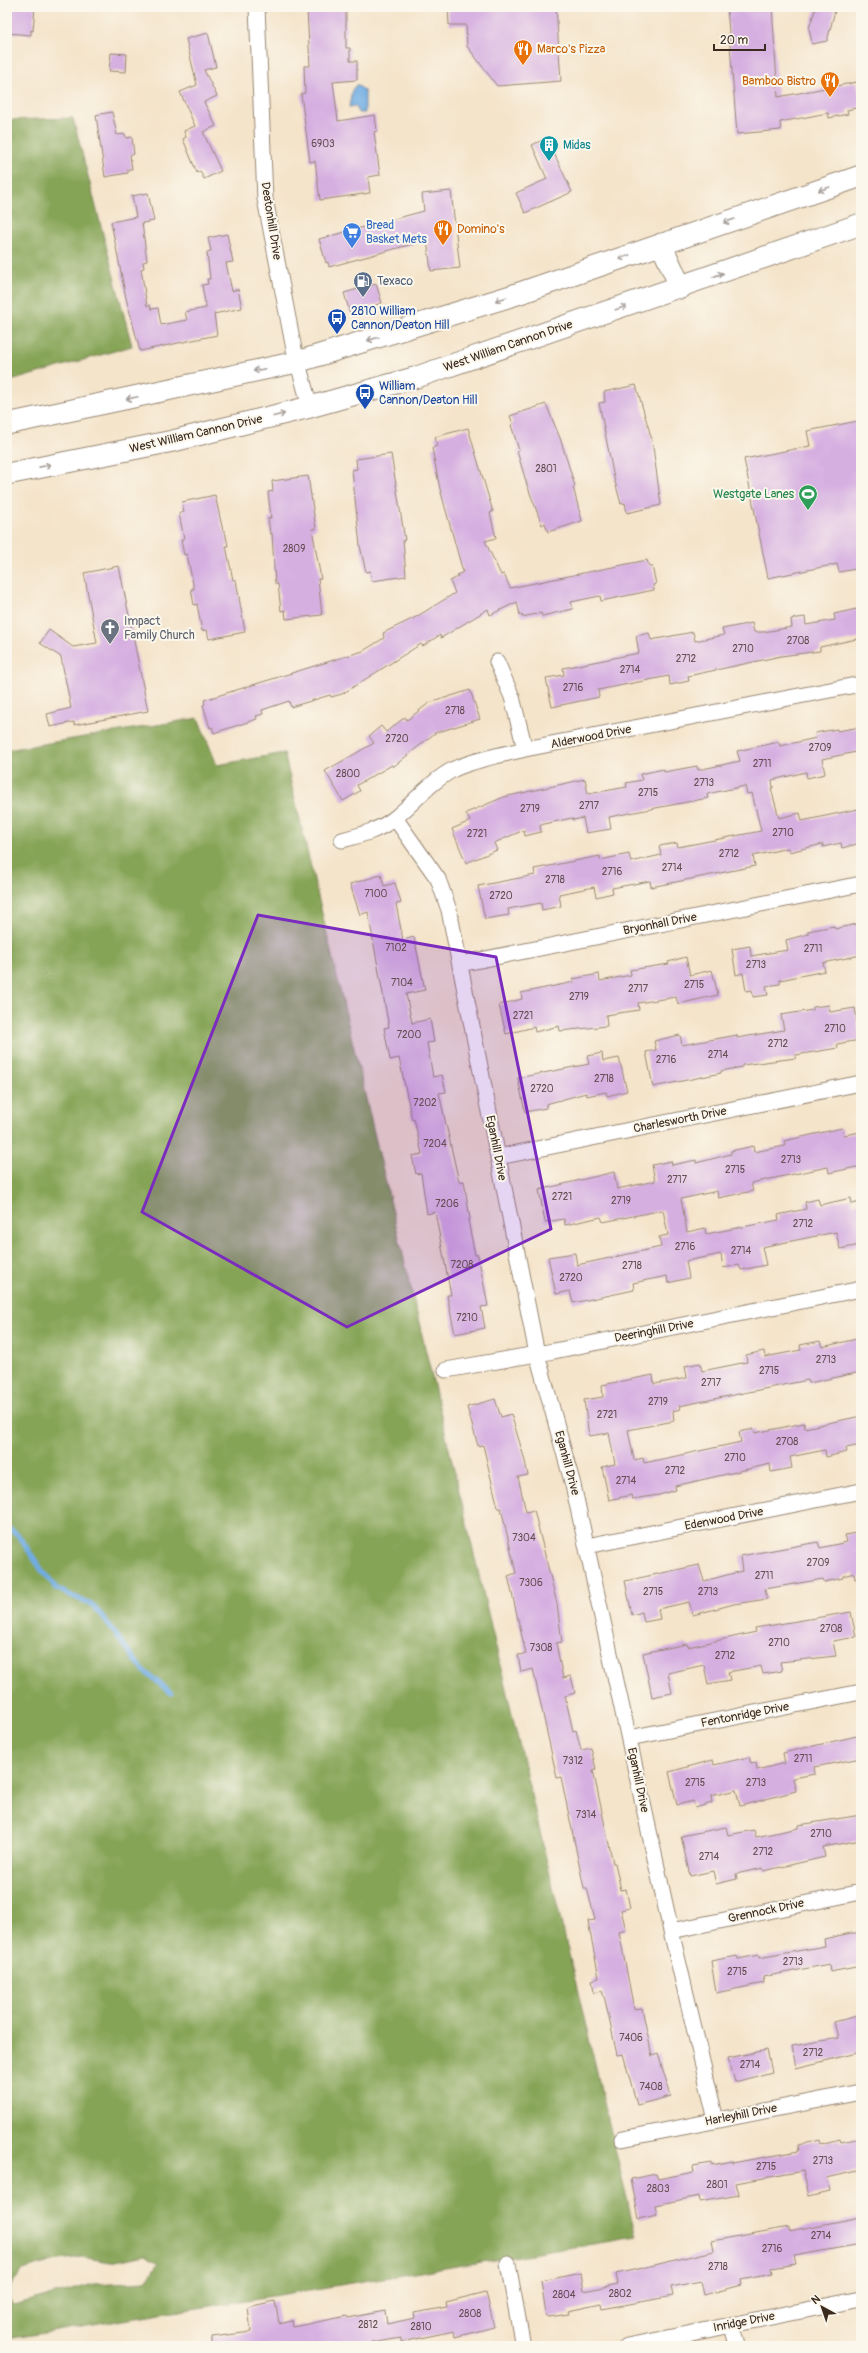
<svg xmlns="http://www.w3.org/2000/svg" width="868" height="2353" viewBox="0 0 868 2353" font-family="Pangolin,sans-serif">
<rect width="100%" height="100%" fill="#fbf7ec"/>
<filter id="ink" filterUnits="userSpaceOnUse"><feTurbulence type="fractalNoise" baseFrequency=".025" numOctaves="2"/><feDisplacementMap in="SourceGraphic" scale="8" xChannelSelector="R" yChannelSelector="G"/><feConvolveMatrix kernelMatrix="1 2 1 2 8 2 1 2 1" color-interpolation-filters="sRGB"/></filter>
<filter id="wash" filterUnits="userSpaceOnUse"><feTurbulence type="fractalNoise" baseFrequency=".012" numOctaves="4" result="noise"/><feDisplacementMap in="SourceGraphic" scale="16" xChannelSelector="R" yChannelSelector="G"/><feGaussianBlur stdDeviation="0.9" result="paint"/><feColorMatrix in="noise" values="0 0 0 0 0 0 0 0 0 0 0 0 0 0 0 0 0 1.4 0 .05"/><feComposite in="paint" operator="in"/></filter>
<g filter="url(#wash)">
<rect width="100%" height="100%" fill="#f4e4ca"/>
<path fill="#86a457" stroke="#60673a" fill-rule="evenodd" d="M73 118 132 346 7 382V120Z
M198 718 217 765 284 753 636 2237 7 2339V750ZM146 2255 158 2264 146 2281 94 2284 13 2305 8 2297 14 2281 23 2270 53 2261 82 2257 110 2262Z"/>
<path fill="#70ace2" stroke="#566b80" d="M357 84 365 92V113H358L356 106 349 107 352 90Z"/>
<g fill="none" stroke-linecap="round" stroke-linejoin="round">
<path stroke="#70ace2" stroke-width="5" d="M7 1527 18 1535 43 1572 57 1589 94 1606 143 1670 171 1693"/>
</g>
<g id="blocks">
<path fill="#d6afe1" d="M7 7H35L33 31 31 30V35L7 33Z
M309 7H346V48H350V61H357V80L333 82 338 121 375 115 377 131 374 132 380 175 368 177 370 193 320 200 315 161 310 162 301 94 305 93 304 66H310L307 9Z
M448 7H556L561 81 497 86 467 46 466 25H449Z
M727 7H772L778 97 857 82 861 107 847 110 848 114 829 118 828 113 780 122 781 130 737 134Z
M816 7H836L827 41 812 44 809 28Z
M208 33 216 67 204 70 217 96 204 102 216 126 203 132 221 171 204 179 200 171 197 173 183 139 186 137 184 131 195 126 180 92 197 85 186 39Z
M111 53 127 54 126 72 109 71Z
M112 112 117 135 125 134 126 138 132 137 134 154 130 155 132 169H128V173L105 177 96 115Z
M547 138 572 192 525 213 516 193 547 179 532 145Z
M451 191 460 268 431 271 427 240 329 267 328 262 326 263 319 239 424 211 422 194Z
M148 193 154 221 142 223 147 261 143 262 144 268 141 269 147 306 150 305 151 309 158 308 161 325 187 320 185 312 206 308 202 285 208 284 207 279H210L207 252 211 251 208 238 227 234 233 262 226 263 232 291 238 289 242 308 214 314 217 335 140 351 126 298 111 222 136 217 132 196Z
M376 284 382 303 350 313 344 293Z
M636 385 652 440 661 505 627 513 625 503 621 504 614 478 599 403 605 402 604 392Z
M546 404 560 438 575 486 573 487 582 521 548 532 545 523 542 525 527 485 517 451 519 450 511 425 513 424 510 416Z
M858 421 861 436V568L839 572 837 564 768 578 744 459 810 446 807 431Z
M468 428 493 512 490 513 496 538 485 541 501 575 504 574 510 588 647 560 649 566H652L656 584 653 585 654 590 601 601 600 596 571 602 573 609 542 616 541 613 522 617V615H520L517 602 490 615 488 609 441 638 440 635 423 646 421 644 342 694 331 697 330 695 291 707 289 701 262 710 263 714 256 716 257 719 214 733 212 727 210 728 203 705 205 704 204 700 363 651 384 638 383 633 416 617 455 593 450 581 458 577 457 575 463 572 440 489 432 448 437 446 435 437Z
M391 454 405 540H403L406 576 372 581 370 571 366 572 360 546 352 470 357 469 356 459Z
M308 476 316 529H312L321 579H318L322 615 286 619 285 610 281 611 278 584H275L272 533 270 534 268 518H271L268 492 273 491 272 481Z
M215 495 223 531H225L228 546H226L233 580H236L245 632 209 639 207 630 202 631 197 604 194 605 191 589H194L187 554 184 555 181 540 184 539 179 513 184 512 182 502Z
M119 566 148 711 74 725V722L50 727 47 714 71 708 61 657 40 643 49 630 73 647 97 643 84 573Z
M861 608V638L820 647V651L781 656 688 676 689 681 670 685 669 676 598 690 599 697 552 707 546 678 564 675 563 668 639 653 636 636 649 633 651 640 693 632 695 641 724 635 722 629 752 623 754 632H764L792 627 791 619 805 617 806 625 835 620 834 614Z
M470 690 480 719 435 733 393 767 392 765 357 785 360 791 343 801 325 771 374 743 369 736 381 726 386 732 405 717 407 720 429 703Z
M861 727V751L822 759 825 774 807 778 806 772 772 780 773 788H771L779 818 800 813 802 821 858 809 861 820V843L842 848 841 843 823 847V844L789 852 788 848 753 856 755 866 651 887 650 881 612 888 613 893 596 897 594 887 559 894 561 906 542 910 541 903 508 909 509 915 485 919 478 886 535 875 534 869 600 856V860L629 854 631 862 661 855 659 846 677 843 678 847 761 831 752 793 747 794 745 786 707 794 708 798 609 817 611 829 586 833 583 818 573 820 572 818 540 825 541 832 525 836 524 830 494 843 497 850 466 863 452 829 470 821 466 813 504 797 585 779 588 794 627 787 626 783 642 780 640 774 664 769V772L697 766 698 770 740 761 737 751 779 742 780 746 816 738 815 733 837 729V731Z
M381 875 384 886 395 883 401 903 396 904 403 940 414 937 425 990 406 994 412 1023 430 1019 434 1042 427 1043 433 1077 442 1075 446 1092 439 1093 459 1182 464 1181 470 1219 468 1220 475 1255H478L488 1306 481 1307 485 1328 455 1334 447 1295H451L435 1212 427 1214 421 1173 416 1174 412 1156 422 1154 414 1119 412 1120 399 1058 390 1060 384 1028 389 1027 368 912 360 915 350 884Z
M861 923V955L823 963 825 971 780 980V984L766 986 768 995 753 997 752 990 746 991 743 973 736 975 732 949 750 946 751 956 788 950 786 940 808 934V931L834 926 835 929Z
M686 957 690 975 712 970 718 995 678 1004 676 997 638 1003 639 1010 606 1015 607 1026 560 1031 559 1026 535 1032 534 1027 506 1034 499 1005 522 999 521 993 574 982 573 979 599 974 600 981 631 975 630 970 669 964 668 962Z
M829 1005 830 1012 855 1008 860 1040 837 1044 838 1048 796 1055V1058L742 1065V1067L721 1071V1073L653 1087 646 1052 656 1050 654 1041 680 1035 682 1045 737 1035V1038L784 1030 781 1015 813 1010V1007Z
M602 1053 603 1061 619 1058 627 1091 607 1096 606 1092 587 1096 586 1093 546 1104V1108L525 1112 518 1078 589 1064 587 1056Z
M842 1128 844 1135 861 1132V1166L829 1173 828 1167 751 1183 753 1191 718 1198 717 1191 681 1199 687 1232 705 1228 706 1234 779 1220 778 1215 806 1209 805 1202 818 1199 820 1205 851 1198 852 1204 861 1202V1233L858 1234 860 1245 840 1249 836 1232 762 1247 766 1265 741 1270 739 1265 723 1268 721 1254 686 1261 689 1278 668 1283 667 1276 633 1283 634 1290 573 1303 570 1291 556 1294 548 1257 575 1253 577 1265 661 1247 659 1237 668 1235 663 1210 603 1222 601 1217 565 1225 564 1219 545 1222 539 1190 614 1172 617 1189 655 1181 652 1165 671 1161 672 1165 696 1160V1163L731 1154V1151L753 1146 754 1152 769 1149 785 1146 784 1141Z
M861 1338V1372L809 1383 808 1380 679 1406 680 1409 673 1411 674 1421 628 1430 634 1460 643 1458 644 1463 741 1442 739 1432 754 1429 755 1433 804 1423 805 1428 861 1416V1445L846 1448 847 1452 826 1457 825 1450 790 1457 792 1468 771 1472 770 1464 675 1486 676 1490 659 1495 632 1499 631 1495 609 1500 602 1467 615 1464 609 1433 589 1436 584 1400 603 1397 602 1385 653 1375 654 1384 687 1378 685 1366 700 1363 702 1371 747 1362 746 1355 764 1351 765 1357 801 1350 800 1345 820 1341 822 1347Z
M495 1399 501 1417 511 1414 524 1457 528 1475 518 1477 526 1512 534 1510 557 1604 562 1642 556 1643 563 1678 571 1676 575 1693 565 1696 573 1731 576 1730 581 1750 591 1748 596 1769 593 1770 613 1863H615L621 1890 626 1889 630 1908 621 1910 626 1930 619 1932 634 2009 642 2008 652 2056 658 2054 671 2096 637 2105 623 2054 617 2055 605 2000 602 1991 594 1993 592 1980 599 1978 588 1921 595 1920 587 1888H584L561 1777 557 1778 533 1669 521 1672 518 1655 526 1654 508 1576 516 1573 501 1508H498L483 1445 478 1446 467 1407Z
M861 1532V1578L855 1579 854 1573 843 1576V1578L824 1582 823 1579 765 1589 767 1599 734 1604 693 1615 689 1602 658 1609 660 1619 644 1622 642 1612 632 1615 625 1581 699 1565 704 1581 742 1571 740 1556 818 1542 820 1548 847 1542 845 1535Z
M851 1612 856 1637 833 1641 836 1656 780 1662 782 1671 763 1674 761 1666 728 1672 730 1680 708 1684 704 1665 668 1673 672 1693 652 1697 643 1653 687 1644 688 1647 756 1632 755 1628Z
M861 1735V1758L814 1767 815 1774 793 1778 796 1791 740 1806 736 1790 711 1796 712 1803 695 1808 693 1801 677 1805 669 1772 713 1760 714 1765 749 1757 751 1764 756 1763 757 1770 785 1763 783 1753Z
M861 1815V1840L823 1847 825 1857 764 1871 763 1868 736 1874 737 1879 716 1884 713 1871 690 1876 681 1836 726 1827 728 1835 754 1830 756 1837 799 1828V1825Z
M851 1933H861V1966L830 1972 829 1964 763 1977 764 1983 716 1993 711 1961 737 1956 738 1959 759 1955V1958L825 1946 824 1939Z
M861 2015V2052L796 2068 792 2046 838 2038 834 2022Z
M767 2050 772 2072 735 2082 728 2058Z
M861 2138V2170L827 2178 830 2191 809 2196 803 2171 736 2183 739 2195 700 2202 699 2196 655 2205 657 2215 639 2219 631 2179 656 2174 658 2179 694 2172 693 2166 711 2163V2165L732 2161V2163L799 2151 798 2145 819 2140 820 2144 840 2139 841 2142Z
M861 2217V2244L794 2256 796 2264 771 2268 772 2274 741 2280 742 2285 704 2295 701 2281 671 2287 673 2296 602 2309 601 2304 568 2311 569 2314 549 2317 546 2315 541 2281 581 2273 584 2291 618 2284 616 2274 714 2251 712 2241 789 2227V2231Z
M486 2292 494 2327 455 2337 454 2331 401 2342V2338L366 2344 367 2346H212V2337L251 2332 248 2307 275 2301 279 2323 292 2320 293 2327 347 2316 348 2318 385 2311 387 2324 415 2318 414 2313 447 2307 446 2302Z"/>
</g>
</g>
<g filter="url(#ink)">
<use href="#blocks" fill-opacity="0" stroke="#988774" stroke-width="1"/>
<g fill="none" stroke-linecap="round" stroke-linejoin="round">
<defs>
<path id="minor" d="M257 7 265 199 294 349 310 407
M497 662 512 697 525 749
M395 818 438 879 449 910 537 1354 573 1485 671 1931 716 2120
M342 840C361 835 380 830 395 818 415 802 431 781 454 769 476 759 502 755 525 749L861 684
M460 964 861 884
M498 1157 861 1083
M446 1370 554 1351 861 1289
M587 1546 861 1491
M629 1738 861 1692
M671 1931 861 1892
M622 2139 861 2092
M508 2264 523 2346
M732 2325 737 2346
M627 2346 861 2299"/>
<path id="secondary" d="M661 244 681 288
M7 424 297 362 514 295 861 176
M7 474 173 441 310 407 417 377 861 224"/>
</defs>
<use href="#minor" stroke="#988774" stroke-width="17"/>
<use href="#secondary" stroke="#988774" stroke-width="23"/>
<use href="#minor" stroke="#fff" stroke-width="15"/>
<use href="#secondary" stroke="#fff" stroke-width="21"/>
</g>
<defs><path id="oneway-shaft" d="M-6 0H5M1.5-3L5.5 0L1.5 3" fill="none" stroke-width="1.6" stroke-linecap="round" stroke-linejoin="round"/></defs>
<g stroke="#a79f9a">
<use href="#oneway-shaft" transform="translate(824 189) rotate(161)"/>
<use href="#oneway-shaft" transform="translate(729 221) rotate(161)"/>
<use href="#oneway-shaft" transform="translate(624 257) rotate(161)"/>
<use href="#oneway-shaft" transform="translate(718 275) rotate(-19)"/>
<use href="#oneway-shaft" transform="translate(501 299) rotate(162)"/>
<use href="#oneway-shaft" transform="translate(621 308) rotate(-18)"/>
<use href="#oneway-shaft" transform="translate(373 339) rotate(164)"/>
<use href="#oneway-shaft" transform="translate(259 370) rotate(168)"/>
<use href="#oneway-shaft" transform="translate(132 398) rotate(168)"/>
<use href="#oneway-shaft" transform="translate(279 415) rotate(-14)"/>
<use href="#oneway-shaft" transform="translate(45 466) rotate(-11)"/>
</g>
</g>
<path fill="#7b2cbf" fill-opacity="0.2" stroke="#7b2cbf" stroke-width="3" stroke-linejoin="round" d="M258 915 496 957 551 1229 347 1327 142 1212Z"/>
<defs>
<symbol id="restaurant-pin" viewBox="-11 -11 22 30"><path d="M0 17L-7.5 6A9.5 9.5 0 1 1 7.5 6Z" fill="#e8710a" stroke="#fbf7ec"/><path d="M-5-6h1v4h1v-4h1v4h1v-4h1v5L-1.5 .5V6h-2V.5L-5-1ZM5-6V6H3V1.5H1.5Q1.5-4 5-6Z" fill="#fff"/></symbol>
<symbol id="building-pin" viewBox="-11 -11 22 30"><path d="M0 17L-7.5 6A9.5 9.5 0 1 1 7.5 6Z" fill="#0f9aa8" stroke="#fbf7ec"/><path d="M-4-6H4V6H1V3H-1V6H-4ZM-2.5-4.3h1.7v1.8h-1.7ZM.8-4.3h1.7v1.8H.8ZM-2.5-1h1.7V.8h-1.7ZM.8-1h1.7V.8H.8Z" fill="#fff"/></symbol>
<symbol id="supermarket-pin" viewBox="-11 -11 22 30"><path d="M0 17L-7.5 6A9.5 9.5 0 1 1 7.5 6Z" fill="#3f7fe0" stroke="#fbf7ec"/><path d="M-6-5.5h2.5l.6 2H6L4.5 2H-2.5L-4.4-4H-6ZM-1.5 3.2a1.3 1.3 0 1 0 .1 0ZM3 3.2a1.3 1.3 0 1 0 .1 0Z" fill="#fff"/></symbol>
<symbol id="fuel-pin" viewBox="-11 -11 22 30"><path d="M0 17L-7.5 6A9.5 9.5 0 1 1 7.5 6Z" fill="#5c6f8a" stroke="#fbf7ec"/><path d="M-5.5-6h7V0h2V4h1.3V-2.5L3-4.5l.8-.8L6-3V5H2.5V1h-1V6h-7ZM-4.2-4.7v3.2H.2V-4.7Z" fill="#fff"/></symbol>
<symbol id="bus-pin" viewBox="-11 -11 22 30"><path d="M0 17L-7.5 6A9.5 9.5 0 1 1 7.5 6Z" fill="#1a4fb4" stroke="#fbf7ec"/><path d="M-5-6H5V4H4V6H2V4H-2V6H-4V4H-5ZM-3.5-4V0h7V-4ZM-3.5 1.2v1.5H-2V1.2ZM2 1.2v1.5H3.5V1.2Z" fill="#fff"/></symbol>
<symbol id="stadium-pin" viewBox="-11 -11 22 30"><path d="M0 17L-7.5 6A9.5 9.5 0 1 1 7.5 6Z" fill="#2e9e5b" stroke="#fbf7ec"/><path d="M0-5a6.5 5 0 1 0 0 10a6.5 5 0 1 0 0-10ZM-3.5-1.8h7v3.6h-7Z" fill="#fff"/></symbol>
<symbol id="church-pin" viewBox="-11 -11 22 30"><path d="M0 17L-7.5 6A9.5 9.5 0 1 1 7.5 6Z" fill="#6b7280" stroke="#fbf7ec"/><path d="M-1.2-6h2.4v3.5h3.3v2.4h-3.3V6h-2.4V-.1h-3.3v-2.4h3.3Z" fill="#fff"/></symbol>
</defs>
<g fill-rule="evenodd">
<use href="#restaurant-pin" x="512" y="38" width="22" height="30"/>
<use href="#restaurant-pin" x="819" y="70" width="22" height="30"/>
<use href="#building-pin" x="538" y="134" width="22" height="30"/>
<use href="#restaurant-pin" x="432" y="218" width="22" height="30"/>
<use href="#supermarket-pin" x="341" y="221" width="22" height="30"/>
<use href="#fuel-pin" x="352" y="270" width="22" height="30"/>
<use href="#bus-pin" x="326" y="307" width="22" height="30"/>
<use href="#bus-pin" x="354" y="382" width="22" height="30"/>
<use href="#stadium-pin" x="797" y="483" width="22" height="30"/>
<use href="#church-pin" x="99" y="617" width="22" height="30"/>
</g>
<g text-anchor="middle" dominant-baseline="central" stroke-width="4" stroke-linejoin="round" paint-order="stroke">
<g font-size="10" fill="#624b4f">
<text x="323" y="144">6903</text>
<text x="546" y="469">2801</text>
<text x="294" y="549">2809</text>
<text x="798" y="641">2708</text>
<text x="743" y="649">2710</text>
<text x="686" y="659">2712</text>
<text x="630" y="670">2714</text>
<text x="573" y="688">2716</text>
<text x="455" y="711">2718</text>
<text x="397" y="739">2720</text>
<text x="820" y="748">2709</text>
<text x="762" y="764">2711</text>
<text x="348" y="774">2800</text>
<text x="704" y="783">2713</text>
<text x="648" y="793">2715</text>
<text x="589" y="806">2717</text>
<text x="530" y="809">2719</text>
<text x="783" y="833">2710</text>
<text x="477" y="834">2721</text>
<text x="729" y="854">2712</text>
<text x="672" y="868">2714</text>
<text x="612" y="872">2716</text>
<text x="555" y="880">2718</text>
<text x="376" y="894">7100</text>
<text x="501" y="896">2720</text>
<text x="396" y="948">7102</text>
<text x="813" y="949">2711</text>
<text x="756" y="965">2713</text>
<text x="402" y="983">7104</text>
<text x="694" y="985">2715</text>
<text x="638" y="989">2717</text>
<text x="579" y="997">2719</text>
<text x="523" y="1016">2721</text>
<text x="835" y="1029">2710</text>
<text x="409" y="1035">7200</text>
<text x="778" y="1044">2712</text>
<text x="718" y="1055">2714</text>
<text x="666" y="1060">2716</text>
<text x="604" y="1079">2718</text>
<text x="542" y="1089">2720</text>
<text x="425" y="1103">7202</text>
<text x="435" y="1144">7204</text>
<text x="791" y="1160">2713</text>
<text x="735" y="1170">2715</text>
<text x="677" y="1180">2717</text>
<text x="562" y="1197">2721</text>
<text x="621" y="1201">2719</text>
<text x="447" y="1204">7206</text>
<text x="803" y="1224">2712</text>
<text x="685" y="1247">2716</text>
<text x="741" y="1251">2714</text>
<text x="462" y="1265">7208</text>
<text x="632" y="1266">2718</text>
<text x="571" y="1278">2720</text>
<text x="467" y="1318">7210</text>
<text x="826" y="1360">2713</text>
<text x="769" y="1371">2715</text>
<text x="711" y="1383">2717</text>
<text x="658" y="1402">2719</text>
<text x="607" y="1415">2721</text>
<text x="787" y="1442">2708</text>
<text x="735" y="1458">2710</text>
<text x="675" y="1471">2712</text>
<text x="626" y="1481">2714</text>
<text x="524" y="1538">7304</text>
<text x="818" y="1563">2709</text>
<text x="764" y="1576">2711</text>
<text x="531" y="1583">7306</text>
<text x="653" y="1592">2715</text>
<text x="708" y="1592">2713</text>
<text x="831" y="1629">2708</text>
<text x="779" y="1643">2710</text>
<text x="541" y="1648">7308</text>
<text x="725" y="1656">2712</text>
<text x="803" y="1759">2711</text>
<text x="573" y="1761">7312</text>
<text x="695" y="1783">2715</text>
<text x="756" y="1783">2713</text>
<text x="586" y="1815">7314</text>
<text x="821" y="1834">2710</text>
<text x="763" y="1852">2712</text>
<text x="709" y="1857">2714</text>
<text x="793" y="1962">2713</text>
<text x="737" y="1972">2715</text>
<text x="631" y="2038">7406</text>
<text x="813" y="2053">2712</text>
<text x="750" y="2065">2714</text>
<text x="651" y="2087">7408</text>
<text x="823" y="2161">2713</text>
<text x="766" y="2167">2715</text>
<text x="717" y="2185">2801</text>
<text x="658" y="2189">2803</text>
<text x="821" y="2236">2714</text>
<text x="772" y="2249">2716</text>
<text x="718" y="2267">2718</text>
<text x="620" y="2294">2802</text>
<text x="564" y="2295">2804</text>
<text x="470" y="2314">2808</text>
<text x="368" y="2325">2812</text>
<text x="421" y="2327">2810</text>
</g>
<g font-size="12" fill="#c56008" stroke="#fbf7ec" text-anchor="start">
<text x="537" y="49">Marco's Pizza</text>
<text x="816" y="81" text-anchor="end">Bamboo Bistro</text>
<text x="457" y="229">Domino's</text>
</g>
<g font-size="12" fill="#0d838f" stroke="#fbf7ec" text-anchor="start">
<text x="563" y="145">Midas</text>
</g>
<g font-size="12" fill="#3b2a1e" stroke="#fbf7ec">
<text transform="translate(271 221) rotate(81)">Deatonhill Drive</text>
<text transform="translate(508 346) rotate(-19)">West William Cannon Drive</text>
<text transform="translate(196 434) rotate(-13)">West William Cannon Drive</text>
<text transform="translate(591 737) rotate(-11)">Alderwood Drive</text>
<text transform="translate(660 924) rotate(-11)">Bryonhall Drive</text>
<text transform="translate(680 1120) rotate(-11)">Charlesworth Drive</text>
<text transform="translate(496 1148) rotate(79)">Eganhill Drive</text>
<text transform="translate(654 1331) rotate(-11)">Deeringhill Drive</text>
<text transform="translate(567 1463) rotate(75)">Eganhill Drive</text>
<text transform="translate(724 1519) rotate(-11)">Edenwood Drive</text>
<text transform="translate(745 1715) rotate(-11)">Fentonridge Drive</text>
<text transform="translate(638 1780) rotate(78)">Eganhill Drive</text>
<text transform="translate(766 1911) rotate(-12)">Grennock Drive</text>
<text transform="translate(741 2115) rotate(-11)">Harleyhill Drive</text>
<text transform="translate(744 2322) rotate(-11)">Inridge Drive</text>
</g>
<g font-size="12" fill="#366cbe" stroke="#fbf7ec" text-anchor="start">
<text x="366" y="225">Bread<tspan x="366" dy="14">Basket Mets</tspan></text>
</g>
<g font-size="12" fill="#4e5e75" stroke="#fbf7ec" text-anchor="start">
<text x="377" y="281">Texaco</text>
</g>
<g font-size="12" fill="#164399" stroke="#fbf7ec" text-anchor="start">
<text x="351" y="311">2810 William<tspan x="351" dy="14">Cannon/Deaton Hill</tspan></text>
<text x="379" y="386">William<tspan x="379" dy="14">Cannon/Deaton Hill</tspan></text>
</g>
<g font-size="12" fill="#27864d" stroke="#fbf7ec" text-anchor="end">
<text x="794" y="494">Westgate Lanes</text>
</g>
<g font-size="12" fill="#5b616d" stroke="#fbf7ec" text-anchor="start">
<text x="124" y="621">Impact<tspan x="124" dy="14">Family Church</tspan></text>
</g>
</g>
<rect width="868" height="2353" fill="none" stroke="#fbf7ec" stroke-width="24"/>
<g transform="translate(822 2307) rotate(320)" stroke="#fbf7ec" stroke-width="3" paint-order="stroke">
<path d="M0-3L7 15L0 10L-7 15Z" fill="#3b2a1e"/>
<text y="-6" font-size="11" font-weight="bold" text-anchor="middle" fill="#3b2a1e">N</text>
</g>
<path d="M714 44v6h51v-6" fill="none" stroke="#3b2a1e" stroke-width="2"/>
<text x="720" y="44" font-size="12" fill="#3b2a1e" stroke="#fbf7ec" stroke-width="3" paint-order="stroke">20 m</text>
</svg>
